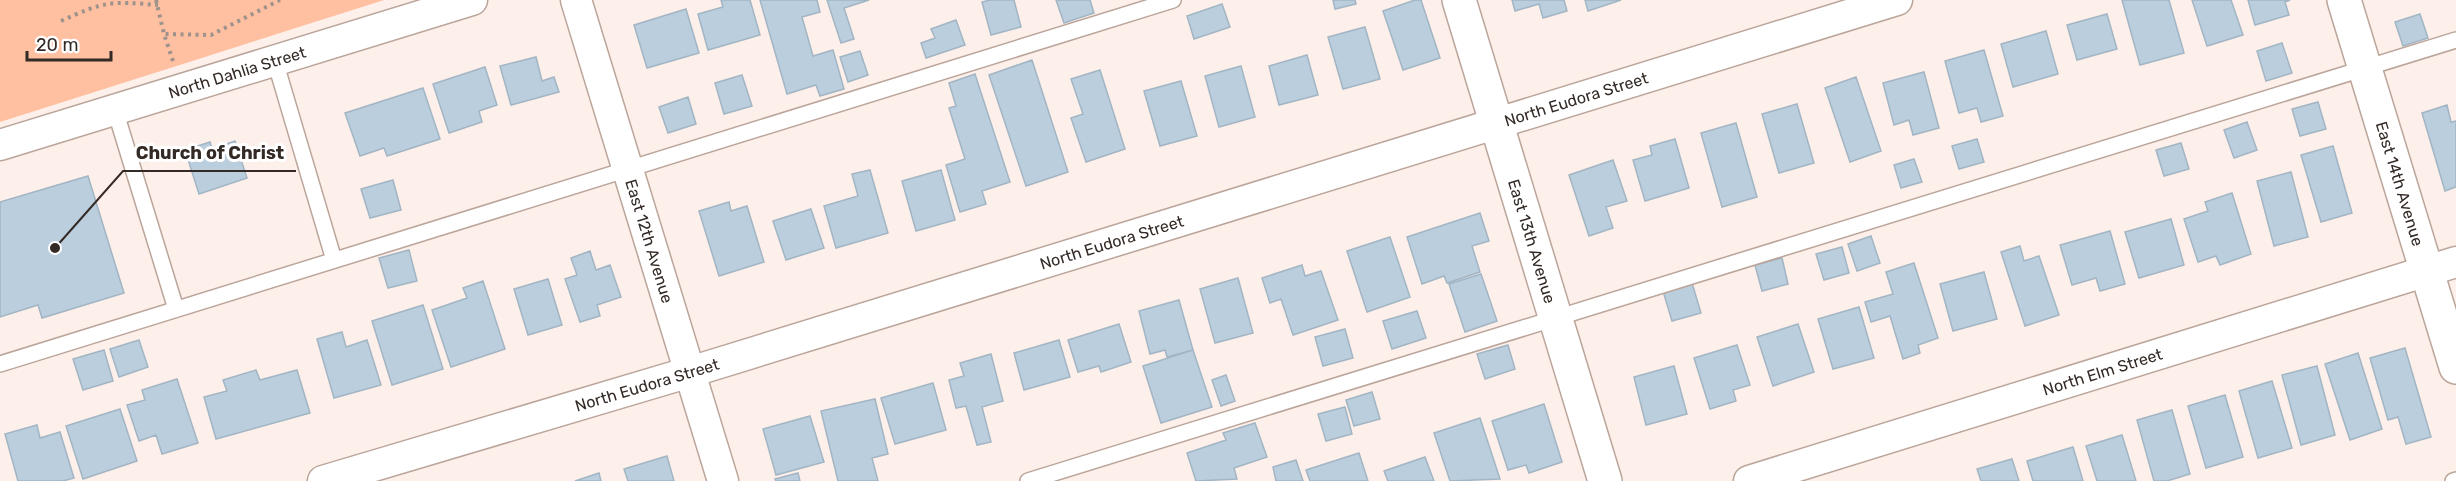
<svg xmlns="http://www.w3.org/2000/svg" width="2456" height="481" viewBox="0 0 2456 481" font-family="Rubik,sans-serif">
<rect width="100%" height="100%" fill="#fdefe9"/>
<path fill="#ffbfa1" d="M0 0H384L0 122Z"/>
<path fill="#bbcedd" stroke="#a2b5c4" stroke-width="1.5" d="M721 0H750L760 35 708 50 698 14 723 7Z
M760 0H817L820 12 802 17 813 56 833 50 844 89 820 96 816 85 787 94Z
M827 0H869L844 8 854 39 841 43Z
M990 0H1014L1021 27 991 35 982 2Z
M1056 0H1090L1094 13 1064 23Z
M1333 0H1355L1356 4 1335 9Z
M1415 0H1421L1440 58 1403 70 1383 11Z
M1512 0H1564L1567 11 1543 18 1539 4 1515 11Z
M1585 0H1621L1588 11Z
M2122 0H2169L2184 53 2140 65Z
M2192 0H2231L2243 35 2207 46Z
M2248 0H2290L2285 2 2289 15 2255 25Z
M1222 4 1230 27 1194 39 1187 16Z
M686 9 699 53 647 68 634 25Z
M2107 14 2117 49 2077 60 2067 25Z
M2420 14 2428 38 2403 46 2395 22Z
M956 20 965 45 926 58 921 43 935 38 931 29Z
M1365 27 1380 79 1343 89 1328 37Z
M2046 31 2058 74 2013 87 2001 44Z
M2282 43 2292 73 2266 81 2257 51Z
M1984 50 2003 116 1981 122 1977 108 1959 113 1945 61Z
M860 51 868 75 848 82 840 57Z
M1307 55 1318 95 1279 105 1269 66Z
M536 57 542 81 554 77 559 92 511 105 500 66Z
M1032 60 1068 172 1026 186 989 75Z
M1241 66 1255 117 1219 127 1205 76Z
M485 67 497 105 479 111 482 122 449 133 433 84Z
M1100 70 1125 149 1086 162 1071 118 1083 114 1071 79Z
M1924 72 1939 128 1913 135 1909 120 1894 125 1883 83Z
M975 74 1010 182 982 191 986 204 960 212 946 165 965 159 949 108 956 106 949 83Z
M742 75 752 106 724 114 715 83Z
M1856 77 1881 151 1850 162 1825 88Z
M1181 81 1197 136 1160 146 1144 91Z
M423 88 440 139 387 156 384 148 360 156 345 113Z
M688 97 696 124 668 133 659 107Z
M2318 102 2326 129 2300 136 2292 109Z
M1797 104 1814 163 1779 173 1762 114Z
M2447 105 2451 122 2456 121V187L2445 191 2422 113Z
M2247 122 2257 150 2234 158 2224 130Z
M1736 123 1757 197 1722 207 1701 133Z
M1675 139 1689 188 1645 201 1633 160 1652 155 1650 146Z
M1977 139 1984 162 1959 169 1952 146Z
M235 141 247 178 199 194 185 150 210 142 212 149Z
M2181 143 2189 169 2164 176 2156 150Z
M2333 146 2352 213 2321 222 2301 155Z
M1914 159 1922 182 1901 188 1894 165Z
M1613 160 1627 201 1606 207 1613 228 1589 236 1569 175Z
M870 170 888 233 836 248 824 206 858 196 852 174Z
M941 170 955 220 916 231 902 181Z
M2291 172 2308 237 2274 246 2257 181Z
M88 176 124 293 42 318 38 305 0 317V202Z
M393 180 401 210 370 218 361 189Z
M2232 193 2251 254 2220 265 2216 256 2198 262 2184 219 2208 211 2205 202Z
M729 202 731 211 747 206 764 262 719 276 699 211Z
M811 209 824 248 786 260 773 221Z
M1480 213 1489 241 1472 246 1480 272 1447 283 1444 276 1422 284 1407 237Z
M2171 219 2184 265 2139 278 2125 232Z
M2110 231 2125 284 2100 291 2096 278 2072 285 2060 245Z
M1871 236 1880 263 1857 271 1848 244Z
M1390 237 1410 297 1367 312 1347 251Z
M2020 246 2024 261 2039 256 2059 315 2025 326 2001 252Z
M1842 247 1849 273 1824 280 1816 254Z
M409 250 417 281 388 288 379 258Z
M590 251 596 270 610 265 621 297 597 305 600 316 580 322 565 279 577 275 571 258Z
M1782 258 1788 284 1762 291 1755 265Z
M1914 263 1938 338 1918 345 1920 353 1903 359 1890 316 1871 322 1865 302 1893 294 1886 272Z
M1302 265 1305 276 1321 271 1338 320 1293 335 1281 299 1270 303 1262 278Z
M1984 272 1997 319 1953 331 1940 284Z
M1481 274 1497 321 1465 332 1449 284Z
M1238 278 1253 333 1215 343 1200 289Z
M548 279 562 325 528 335 514 289Z
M483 281 505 349 451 367 432 310 467 298 463 288Z
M1692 283 1701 313 1672 321 1663 291Z
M1179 300 1193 350 1167 357 1165 350 1150 354 1139 311Z
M423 305 443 369 392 385 372 321Z
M1859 307 1874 358 1833 369 1818 319Z
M1417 311 1426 338 1392 349 1383 321Z
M1119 324 1131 362 1101 372 1099 366 1078 372 1068 340Z
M1798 324 1814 372 1773 386 1757 337Z
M1345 329 1353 358 1323 366 1315 337Z
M342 332 346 347 367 340 381 385 334 398 317 339Z
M139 340 148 367 119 377 110 349Z
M1059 340 1070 377 1024 390 1014 353Z
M1508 345 1515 369 1485 379 1477 354Z
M1737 345 1750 385 1733 390 1736 401 1710 409 1694 358Z
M2405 348 2431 437 2406 444 2398 417 2388 420 2370 358Z
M104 350 113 381 83 390 73 359Z
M1193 350 1212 407 1161 423 1143 366Z
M2358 353 2382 429 2350 440 2325 364Z
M991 354 1003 401 982 407 991 442 977 445 966 406 956 408 949 380 964 376 960 363Z
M1674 366 1687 414 1646 425 1634 377Z
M2317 366 2335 435 2301 445 2282 375Z
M256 370 260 380 297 370 310 413 216 439 204 397 227 391 223 380Z
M1226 375 1235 401 1221 406 1212 380Z
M177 379 198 443 162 454 156 435 139 441 127 405 145 400 142 390Z
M2272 381 2292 448 2258 458 2239 391Z
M933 383 946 430 895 444 881 398Z
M1372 392 1380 419 1354 426 1346 400Z
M2225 395 2243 457 2206 468 2188 406Z
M875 399 888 454 872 458 878 481H838L821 411Z
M1544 404 1562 462 1529 473 1526 465 1508 470 1492 421Z
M1345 407 1352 434 1326 441 1318 414Z
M120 409 137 461 83 479 66 426Z
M2172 410 2190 474 2167 481H2154L2137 420Z
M810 416 824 462 776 475 763 429Z
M1480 418 1500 479 1450 481 1434 433Z
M1255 423 1267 457 1234 468 1237 479 1196 481 1187 453 1226 440 1223 433Z
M37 425 40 438 60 432 74 478 63 481H18L5 434Z
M2122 435 2136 481H2097L2086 446Z
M2073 447 2083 481H2033L2027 461Z
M1359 453 1368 481H1310L1306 470Z
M667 456 674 481H628L624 469Z
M1425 457 1434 481H1388L1384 471Z
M2012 459 2019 481H1981L1977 469Z
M1296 460 1303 481H1276L1273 467Z
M599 473 601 481H575Z
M798 473 800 481H776L775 479Z"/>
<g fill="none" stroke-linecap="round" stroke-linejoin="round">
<defs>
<path id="service" d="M275 61 334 260
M115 110 176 309
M0 364 1173 0
M1028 481 2456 40
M2453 481 2456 480"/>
<g id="minor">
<path id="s1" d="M576 0 723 481"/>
<path id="s2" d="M0 145 472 0"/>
<path id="s3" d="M323 481 690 372 1897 0"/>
<path id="s4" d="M1749 481 2456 262"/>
</g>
<g id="secondary">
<path id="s5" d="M1459 0 1605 481"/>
<path id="s6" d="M2344 0 2456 367"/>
</g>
</defs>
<use href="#service" stroke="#bba59b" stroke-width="18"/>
<use href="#minor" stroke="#bba59b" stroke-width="33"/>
<use href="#secondary" stroke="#bba59b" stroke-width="36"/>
<path stroke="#9e928d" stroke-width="4" stroke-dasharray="3 4.5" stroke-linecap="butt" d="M156 0 164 34
M61 21C105 1 110 1 158 5
M173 61 164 34 211 35 280 0"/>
<use href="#service" stroke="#fff" stroke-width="15"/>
<use href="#minor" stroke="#fff" stroke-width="30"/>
<use href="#secondary" stroke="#fff" stroke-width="33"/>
</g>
<g text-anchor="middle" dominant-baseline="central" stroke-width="6" stroke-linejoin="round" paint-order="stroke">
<g font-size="16" fill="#332a26" stroke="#fff">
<text stroke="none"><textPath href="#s2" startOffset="248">North Dahlia Street</textPath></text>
<text stroke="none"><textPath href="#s3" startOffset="1310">North Eudora Street</textPath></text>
<text stroke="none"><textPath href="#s6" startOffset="192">East 14th Avenue</textPath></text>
<text stroke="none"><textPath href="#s1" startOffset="252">East 12th Avenue</textPath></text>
<text stroke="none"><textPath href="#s5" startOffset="252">East 13th Avenue</textPath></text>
<text stroke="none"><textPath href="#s3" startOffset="824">North Eudora Street</textPath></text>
<text stroke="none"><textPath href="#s4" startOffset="370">North Elm Street</textPath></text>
<text stroke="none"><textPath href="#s3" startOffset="338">North Eudora Street</textPath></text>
</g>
</g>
<path fill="none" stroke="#332a26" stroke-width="2" d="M55 248L123 171H296"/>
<circle fill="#332a26" stroke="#fff" stroke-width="2" cx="55" cy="248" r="6"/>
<g font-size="18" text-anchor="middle" font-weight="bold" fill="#332a26" stroke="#fff" stroke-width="6" stroke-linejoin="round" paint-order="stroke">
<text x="210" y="159">Church of Christ</text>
</g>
<path d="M27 51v9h84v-9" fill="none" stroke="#332a26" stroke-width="3"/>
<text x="36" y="51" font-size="18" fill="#332a26" stroke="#ffffff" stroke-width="4.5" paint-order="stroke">20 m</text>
</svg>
